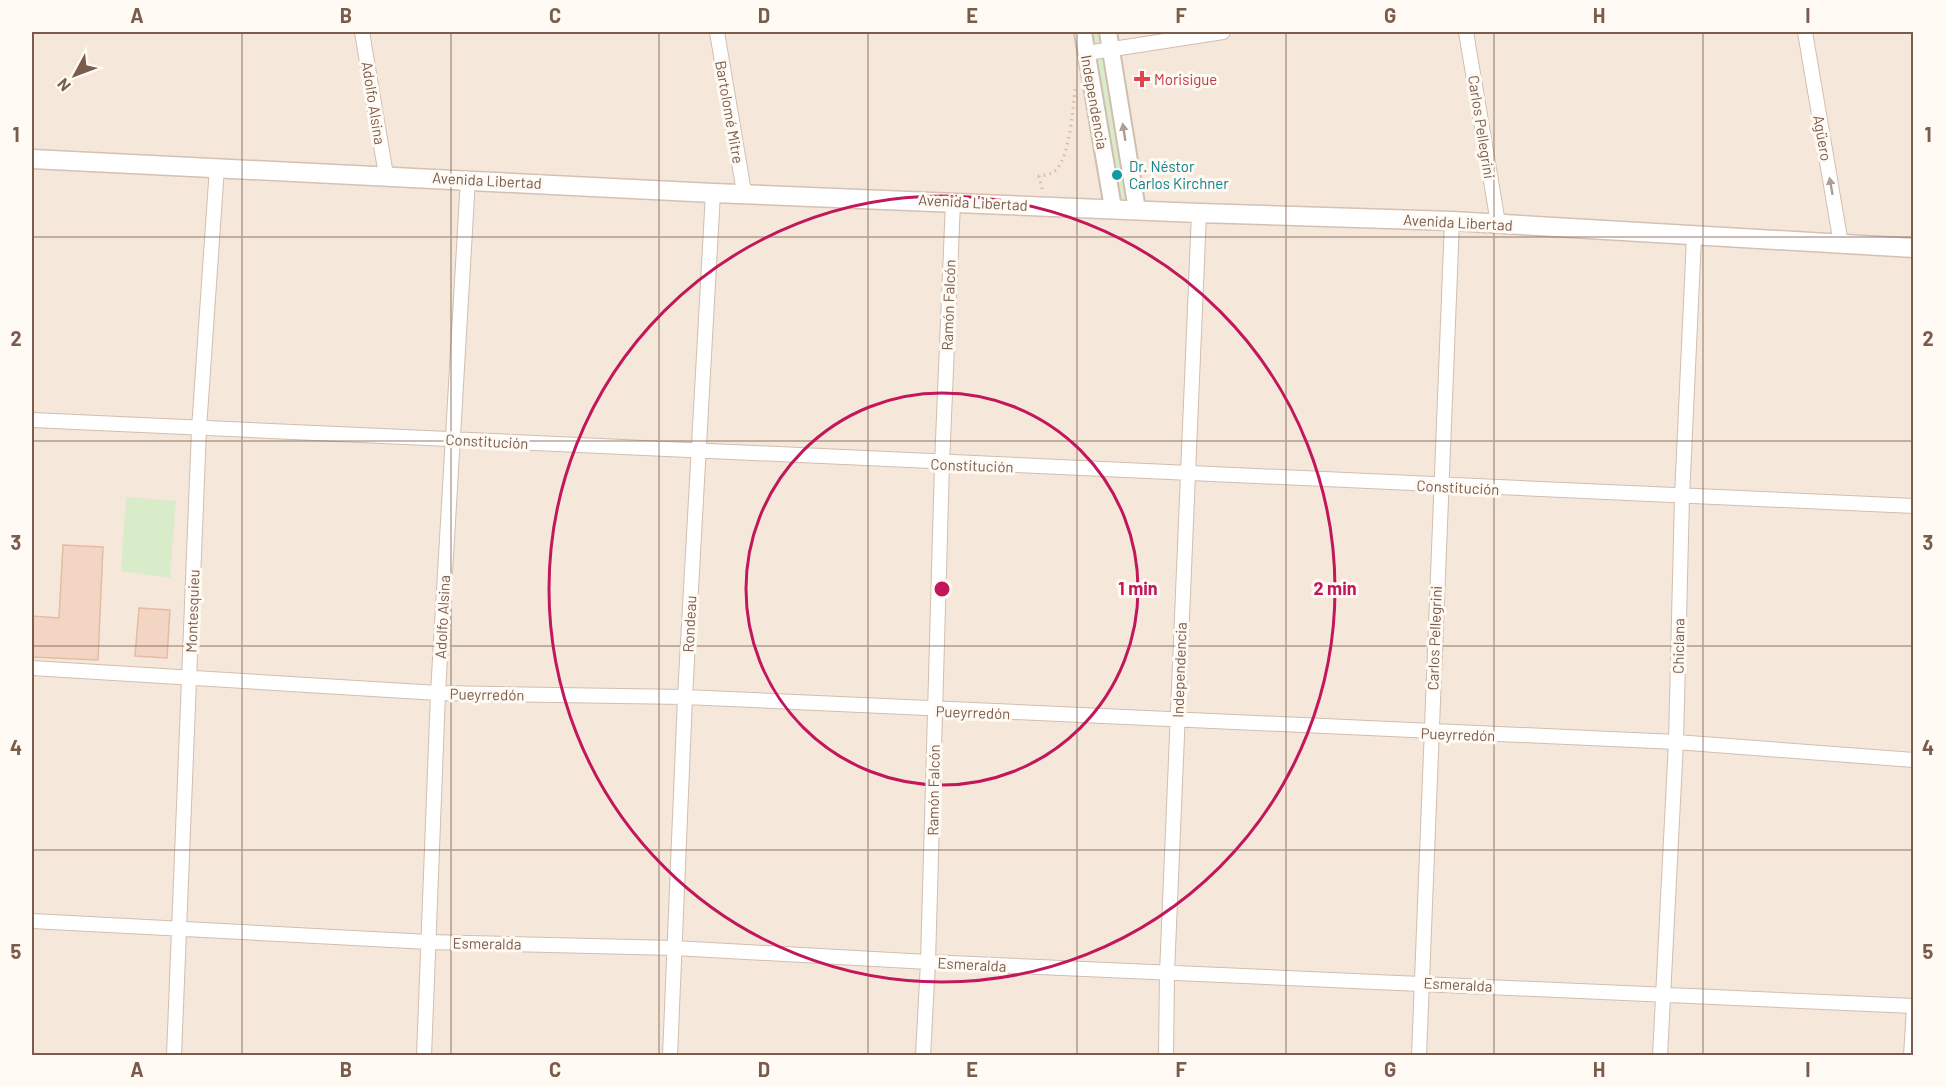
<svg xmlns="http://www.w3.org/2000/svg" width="1945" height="1087" viewBox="0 0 1945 1087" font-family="Barlow,sans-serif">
<rect width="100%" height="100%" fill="#fdf6ec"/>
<path fill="#f5e8da" d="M32 32H1913V1055H32Z"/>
<path fill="#d8ecc9" d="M1083 32H1108L1137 210 1113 208Z
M126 497 176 501 170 578 121 571Z"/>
<path fill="#f3d5c3" stroke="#e6bba3" stroke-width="1.5" d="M63 545 103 547 98 660 32 657V616L59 618Z
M139 608 170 610 167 658 135 656Z"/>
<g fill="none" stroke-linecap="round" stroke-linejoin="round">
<defs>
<path id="minor" d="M362 32 386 175
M717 32 744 192
M1466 32 1498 223
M1805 32 1841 244
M1087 53 1223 32
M32 420 1914 506
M32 668 438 693 685 697 1676 742 1914 760
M32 921 429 942 674 948 928 962 1914 1006
M174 1056 199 429 217 167
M424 1056 438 693 468 179
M670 1056 685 697 713 193
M923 1056 928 962 942 464 953 202
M1166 1056 1167 973 1199 213
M1419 1056 1452 221
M1660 1056 1676 742 1682 497 1694 237
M1911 1056 1914 1008"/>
<path id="tertiary" d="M1083 32 1113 208
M1108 32 1137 210"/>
<path id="secondary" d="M32 159 713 193 1199 213 1452 221 1914 248"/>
</defs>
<use href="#minor" stroke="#d1beb0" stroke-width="16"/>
<use href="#tertiary" stroke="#d1beb0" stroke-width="20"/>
<use href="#secondary" stroke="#d6c0b0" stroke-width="21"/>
<path stroke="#d9b8a5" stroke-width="3" stroke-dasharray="1.5 4.5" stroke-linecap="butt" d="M1042 189 1039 176C1046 175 1053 174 1057 169 1070 153 1073 109 1075 88"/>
<use href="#minor" stroke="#fff" stroke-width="14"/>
<use href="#tertiary" stroke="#fff" stroke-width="16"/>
<use href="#secondary" stroke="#fff" stroke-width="18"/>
</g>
<defs><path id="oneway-solid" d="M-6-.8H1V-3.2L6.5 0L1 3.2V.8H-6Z" transform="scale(1.5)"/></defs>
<g fill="#af9d94">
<use href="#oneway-solid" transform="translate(1124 132) rotate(-99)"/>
<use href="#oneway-solid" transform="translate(1831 186) rotate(-100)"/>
</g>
<path fill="none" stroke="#7a5c4d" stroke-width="1.5" stroke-opacity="0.55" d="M242 32V1056M451 32V1056M659 32V1056M868 32V1056M1077 32V1056M1286 32V1056M1494 32V1056M1703 32V1056M32 237H1914M32 441H1914M32 646H1914M32 850H1914"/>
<g fill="none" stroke="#c2185b" stroke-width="3">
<circle cx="942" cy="589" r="196"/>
<circle cx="942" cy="589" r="393"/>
</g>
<path fill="#e0444e" stroke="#fffaf3" stroke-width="2" d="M1139 70h6v6h6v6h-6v6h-6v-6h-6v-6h6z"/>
<circle fill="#0f9aa8" stroke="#fffaf3" stroke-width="2" cx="1117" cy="175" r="6"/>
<g text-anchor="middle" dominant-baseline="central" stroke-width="6" stroke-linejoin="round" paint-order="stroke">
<g font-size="15" fill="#be3a42" stroke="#fffaf3" text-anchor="start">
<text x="1154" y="79">Morisigue</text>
</g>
<g font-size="15" fill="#7a5c4d" stroke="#fffaf3">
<text transform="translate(1095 102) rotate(80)">Independencia</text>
<text transform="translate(374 103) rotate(81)">Adolfo Alsina</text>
<text transform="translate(730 112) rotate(80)">Bartolomé Mitre</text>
<text transform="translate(1482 127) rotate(81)">Carlos Pellegrini</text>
<text transform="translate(1823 138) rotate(80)">Agüero</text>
<text transform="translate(487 180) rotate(3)">Avenida Libertad</text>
<text transform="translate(973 202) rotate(3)">Avenida Libertad</text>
<text transform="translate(1458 222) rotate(3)">Avenida Libertad</text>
<text transform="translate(948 305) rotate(-88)">Ramón Falcón</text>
<text transform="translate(487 441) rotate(3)">Constitución</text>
<text transform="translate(972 465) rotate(2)">Constitución</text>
<text transform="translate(1458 487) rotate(3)">Constitución</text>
<text transform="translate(192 611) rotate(-88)">Montesquieu</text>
<text transform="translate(442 617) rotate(-87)">Adolfo Alsina</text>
<text transform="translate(689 624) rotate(-87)">Rondeau</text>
<text transform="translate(1434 638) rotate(-88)">Carlos Pellegrini</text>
<text transform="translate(1678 646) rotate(-89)">Chiclana</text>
<text transform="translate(1179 670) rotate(-88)">Independencia</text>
<text transform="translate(487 694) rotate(1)">Pueyrredón</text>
<text transform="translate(973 712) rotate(2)">Pueyrredón</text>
<text transform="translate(1458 734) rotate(2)">Pueyrredón</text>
<text transform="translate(933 790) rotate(-89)">Ramón Falcón</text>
<text transform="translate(487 943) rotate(1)">Esmeralda</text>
<text transform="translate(972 964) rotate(3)">Esmeralda</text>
<text transform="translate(1458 984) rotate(3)">Esmeralda</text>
</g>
<g font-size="15" fill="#0d838f" stroke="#fffaf3" text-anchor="start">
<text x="1129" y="166">Dr. Néstor<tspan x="1129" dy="17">Carlos Kirchner</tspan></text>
</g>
</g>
<circle cx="942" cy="589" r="9" fill="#c2185b" stroke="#fffaf3" stroke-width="3"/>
<g font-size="18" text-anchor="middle" font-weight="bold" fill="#c2185b" stroke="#fffaf3" stroke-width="6" stroke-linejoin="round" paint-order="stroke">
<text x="1138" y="595">1 min</text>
<text x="1335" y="595">2 min</text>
</g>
<rect width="1945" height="1087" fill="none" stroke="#fffaf3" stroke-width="66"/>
<g transform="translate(75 75) rotate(229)" stroke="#fffaf3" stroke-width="4.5" paint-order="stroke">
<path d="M0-4.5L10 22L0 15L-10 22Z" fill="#7a5c4d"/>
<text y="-9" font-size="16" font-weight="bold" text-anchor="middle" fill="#7a5c4d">N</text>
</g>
<rect x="33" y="33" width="1879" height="1021" fill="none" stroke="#7a5c4d" stroke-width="2"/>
<g font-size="20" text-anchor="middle" font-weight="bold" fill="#7a5c4d">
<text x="137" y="23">A</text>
<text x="346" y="23">B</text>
<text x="555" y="23">C</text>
<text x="764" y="23">D</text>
<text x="972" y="23">E</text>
<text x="1181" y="23">F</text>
<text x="1390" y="23">G</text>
<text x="1599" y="23">H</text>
<text x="1808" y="23">I</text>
<text x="16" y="142">1</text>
<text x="1928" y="142">1</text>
<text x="16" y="346">2</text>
<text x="1928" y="346">2</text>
<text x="16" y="550">3</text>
<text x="1928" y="550">3</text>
<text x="16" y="755">4</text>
<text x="1928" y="755">4</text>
<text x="16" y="959">5</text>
<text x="1928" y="959">5</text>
<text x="137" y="1077">A</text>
<text x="346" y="1077">B</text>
<text x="555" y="1077">C</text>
<text x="764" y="1077">D</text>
<text x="972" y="1077">E</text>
<text x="1181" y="1077">F</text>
<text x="1390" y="1077">G</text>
<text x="1599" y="1077">H</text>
<text x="1808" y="1077">I</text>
</g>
</svg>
